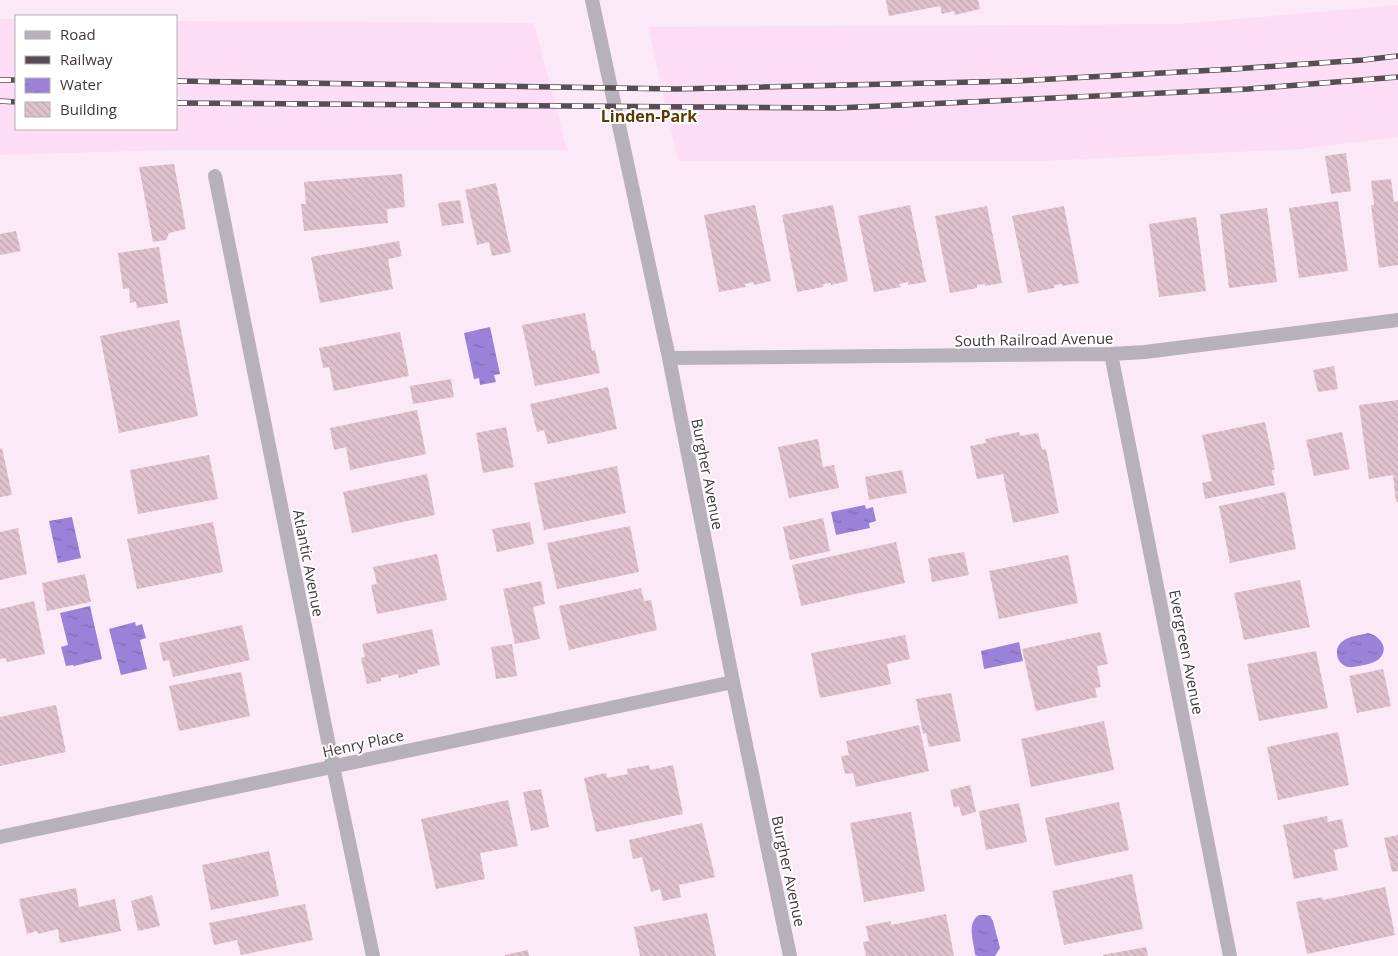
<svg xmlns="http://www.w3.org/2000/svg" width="1398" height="956" viewBox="0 0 1398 956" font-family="'Open Sans',sans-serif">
<defs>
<pattern id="water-ripples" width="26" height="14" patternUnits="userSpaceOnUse" patternTransform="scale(1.25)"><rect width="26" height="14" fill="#9b81d7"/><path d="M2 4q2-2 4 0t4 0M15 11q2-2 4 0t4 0" fill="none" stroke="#806bb0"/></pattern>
<pattern id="building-back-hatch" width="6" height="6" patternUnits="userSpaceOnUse" patternTransform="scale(1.25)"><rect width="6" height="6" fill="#dfc2cd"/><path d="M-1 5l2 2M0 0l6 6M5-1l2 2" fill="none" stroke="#c1a7b1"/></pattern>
</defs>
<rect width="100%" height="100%" fill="#fce9f8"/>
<path fill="#fcddf5" d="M1398 5V137L1301 149 1044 161H678L648 27 1178 24Z
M0 19H16V129H176V21L534 23 567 150H172L0 155Z"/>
<path fill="url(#water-ripples)" d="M490 327 500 374 494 375 496 382 480 385 479 378 474 379 464 333Z
M865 505 866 509 873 507 876 521 869 523 870 528 836 535 831 512Z
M72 517 81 558 58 563 49 521Z
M90 606 102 659 74 666 73 665 66 666 61 647 68 645 60 613Z
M135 622 136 626 142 624 146 638 140 640 147 669 121 675 109 629Z
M1368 633C1380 636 1390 648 1379 659 1373 664 1360 666 1353 667 1338 669 1331 649 1343 641 1349 636 1361 635 1368 633Z
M1019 642 1023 661 984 669 981 651Z
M979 915H986L990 916 993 921 1000 948 995 956H978L975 955C974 942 966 923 979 915Z"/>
<path fill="url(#building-back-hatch)" d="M886 0H978L980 9 955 15 954 11 942 14 940 6 889 16Z
M1346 153 1351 191 1331 194 1325 156Z
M174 164 186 229 169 233 166 240 153 242 139 167Z
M402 174 405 207 387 209 388 223 304 231 301 204H306L304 182Z
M1391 179 1394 202 1398 201V265L1379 268 1371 205H1374L1371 181Z
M496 183 511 252 492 256 489 242 477 245 465 190Z
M460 200 464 223 442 226 438 203Z
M1338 201 1348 271 1299 278 1289 208Z
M755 205 771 281 754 285 753 282 745 284 746 287 719 292 704 215Z
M833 205 848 281 831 285V283L823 284V287L797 292 782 215Z
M910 205 926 282 908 285V282L899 284 901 287 874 292 858 216Z
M987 206 1002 283 985 286V284L977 285V288L950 293 935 216Z
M1064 206 1079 283 1062 286V284L1054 285V288L1028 293 1012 216Z
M1267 208 1277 282 1229 288 1220 214Z
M1196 217 1206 291 1159 297 1149 224Z
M16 231 21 251 0 255V234Z
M399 241 402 256 388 259 393 289 320 303 311 257Z
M159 247 168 303 137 308 136 302 130 303 129 288 123 289 118 253Z
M585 313 592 351 595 350 600 373 535 386 522 325Z
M179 320 198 416 119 433 100 336Z
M400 332 409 376 334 391 329 367 323 368 319 348Z
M1334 366 1338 389 1318 392 1313 370Z
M451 379 454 397 413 404 410 386Z
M608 387 617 429 548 444 544 430 537 432 530 404Z
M1398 400V502H1396L1393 475 1369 479 1359 405Z
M417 410 426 454 350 470 346 447 334 450 330 428Z
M1265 422 1275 470H1272L1275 485 1205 499 1202 483 1212 481 1202 435Z
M506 427 514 467 483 473 476 433Z
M1019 432 1020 436 1038 433 1042 450 1046 449 1059 513 1013 523 1003 474 977 479 970 446 986 443 985 439Z
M1342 432 1350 469 1314 476 1306 440Z
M818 439 823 467 834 465 839 488 789 498 778 447Z
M2 448 12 495 0 497V449Z
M209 455 218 499 138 514 130 470Z
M617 466 626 513 544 530 534 483Z
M902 470 907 493 869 500 865 477Z
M427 474 435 515 352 533 343 492Z
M1285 492 1296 549 1230 563 1219 506Z
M823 518 830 551 790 560 783 527Z
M213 522 223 572 137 589 127 539Z
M530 522 534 544 497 552 492 529Z
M630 526 639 572 557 589 547 543Z
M18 528 27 574 0 580V532Z
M896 542 905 583 801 606 792 565Z
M964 552 969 575 932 582 928 558Z
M437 554 447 600 377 614 371 585 377 584 373 567Z
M1068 555 1078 603 999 619 989 571Z
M85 574 91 602 47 611 42 583Z
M1300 580 1310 627 1244 640 1234 593Z
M541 581 545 604 533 607 540 639 515 644 503 589Z
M641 588 644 601 651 600 657 630 569 650 559 606Z
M34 601 45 654 7 662 6 658 0 659V609Z
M242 625 250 660 173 677 169 660 163 661 159 643Z
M432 629 440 665 417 670 418 673 399 678 398 674 381 678V681L367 684 361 658 365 657 362 644Z
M1100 632 1108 664 1097 666 1101 687 1095 688 1097 697 1036 711 1022 649Z
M905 635 910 659 887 664 891 684 820 698 811 653Z
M512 644 517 676 496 679 491 647Z
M1316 651 1328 708 1259 721 1247 664Z
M1383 669 1391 706 1357 713 1349 676Z
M241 672 250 716 179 731 169 686Z
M951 693 961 741 929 747 926 733 923 734 916 699Z
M56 705 66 752 0 766V717Z
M1104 721 1114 770 1031 787 1021 739Z
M919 725 929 771 856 787 853 773 845 774 841 756 849 755 846 741Z
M1338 732 1349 785 1278 800 1267 747Z
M649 765 650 770 673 765 683 814 596 832 584 778 606 773 607 778 628 774 627 769Z
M970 785 976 812 962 816 959 806 954 807 950 790Z
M541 789 549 827 531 831 523 792Z
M508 800 518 846 480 853 485 879 436 889 421 819Z
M1119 802 1129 850 1055 866 1045 818Z
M1019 803 1027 842 986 850 979 811Z
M911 812 925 891 864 902 850 823Z
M1327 816 1328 822 1342 819 1348 847 1334 850 1338 870 1294 879 1283 825Z
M702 823 715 877 679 885 681 897 663 901 660 889 651 892 642 857 633 859 629 840Z
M1398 835V871L1392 872 1384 838Z
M269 851 279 896 211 910 202 865Z
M1132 874 1143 929 1064 945 1052 891Z
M1385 887 1395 935 1307 954 1296 902 1322 897 1323 900Z
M76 888 79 907 115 899 121 931 60 943 58 929 38 934 37 931 27 934 19 899Z
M152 895 160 926 138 931 131 901Z
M305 904 313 940 241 955 237 940 214 945 209 923Z
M707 913 716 956H640L634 927Z
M946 914 954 956H866L863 942 869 941 866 926 891 921V925Z
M1146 947 1148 956H1103V955Z
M528 950 529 956H505V955Z"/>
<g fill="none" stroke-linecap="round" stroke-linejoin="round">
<path stroke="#b7b1bb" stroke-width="14" d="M592 0 669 358 733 682 790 956
M215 176 333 766 373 956
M1111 354 1230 956
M669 358 1111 354 1145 352 1398 320
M0 837 733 682"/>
<defs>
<path id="rail" d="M0 80H16
M176 81 676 89 1016 81 1234 69 1363 60 1398 56
M0 101 16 102
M176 103 837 108 1248 89 1398 77"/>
</defs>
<use href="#rail" stroke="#584d56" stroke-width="5.5"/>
<use href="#rail" stroke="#fff" stroke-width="4" stroke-dasharray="11" stroke-linecap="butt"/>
</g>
<g text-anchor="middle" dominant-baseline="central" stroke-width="4" stroke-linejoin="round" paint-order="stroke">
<g font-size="15" fill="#423840" stroke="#fff">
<text transform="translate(1034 339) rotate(-1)">South Railroad Avenue</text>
<text transform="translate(708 474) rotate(79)">Burgher Avenue</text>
<text transform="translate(309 563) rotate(79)">Atlantic Avenue</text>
<text transform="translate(1187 652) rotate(79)">Evergreen Avenue</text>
<text transform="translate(363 743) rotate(-12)">Henry Place</text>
<text transform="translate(789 871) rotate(78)">Burgher Avenue</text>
</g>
<g font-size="16" font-weight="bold" fill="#5d3805" stroke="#fff">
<text x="649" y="116">Linden-Park</text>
</g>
</g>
<rect x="15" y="15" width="162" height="115" fill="#ffffff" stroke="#b3afb3"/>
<rect x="25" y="31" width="25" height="8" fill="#b7b1bb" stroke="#b3afb3"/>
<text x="60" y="40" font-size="15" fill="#423840">Road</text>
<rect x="25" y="56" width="25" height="8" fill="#584d56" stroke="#b3afb3"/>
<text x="60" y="65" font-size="15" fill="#423840">Railway</text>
<rect x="25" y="78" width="25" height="15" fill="url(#water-ripples)" stroke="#b3afb3"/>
<text x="60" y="90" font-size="15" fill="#423840">Water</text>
<rect x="25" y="102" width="25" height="15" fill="url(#building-back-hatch)" stroke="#b3afb3"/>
<text x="60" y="115" font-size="15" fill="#423840">Building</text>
</svg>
